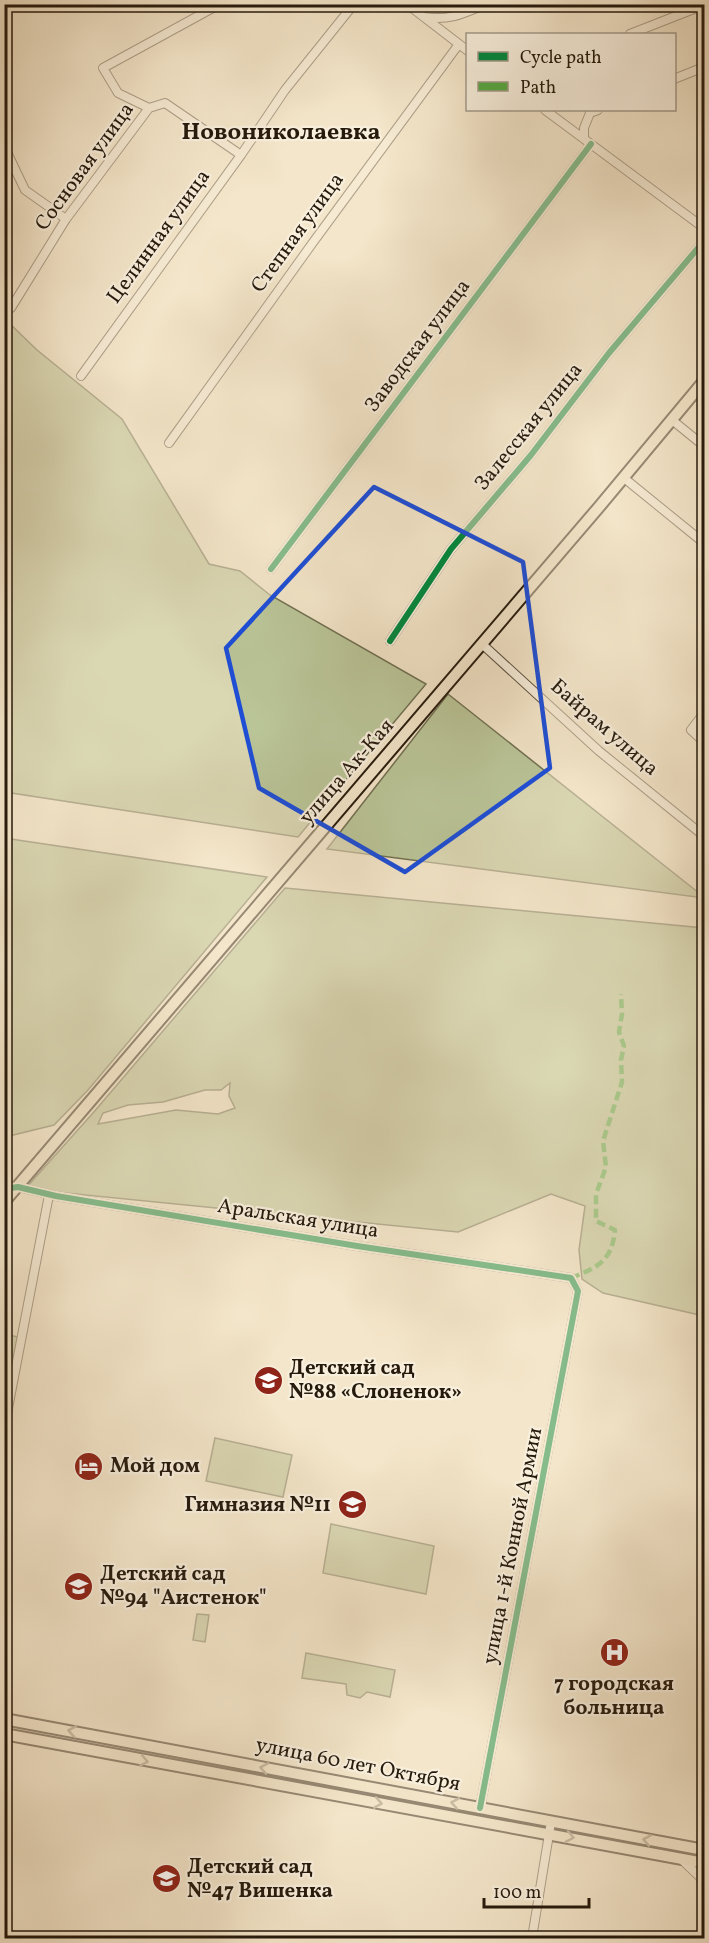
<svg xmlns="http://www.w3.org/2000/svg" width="709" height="1943" viewBox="0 0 709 1943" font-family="Vollkorn,serif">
<rect width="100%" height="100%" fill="#f4e6ca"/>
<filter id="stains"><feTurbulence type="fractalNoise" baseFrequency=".00333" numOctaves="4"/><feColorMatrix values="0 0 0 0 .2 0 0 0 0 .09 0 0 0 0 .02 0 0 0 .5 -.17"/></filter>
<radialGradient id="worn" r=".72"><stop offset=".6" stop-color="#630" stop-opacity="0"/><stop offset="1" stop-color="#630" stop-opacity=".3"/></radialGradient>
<path fill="#bac598" stroke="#707052" stroke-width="1.5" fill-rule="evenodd" d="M5 319 37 350 122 419 209 564 240 571 270 595 426 684 298 837 5 792Z
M448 694 704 897V898L327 849Z
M4 838 267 877 88 1090 54 1125 5 1137Z
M285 888 704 928V1316L603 1293 582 1279 579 1250 585 1206 551 1194 458 1232 25 1189 93 1113ZM230 1083 229 1096 235 1108 218 1114 176 1110 98 1124 103 1113 128 1105 163 1102 205 1090H221Z
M5 1334 18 1337 5 1402Z
M215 1438 292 1455 283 1497 206 1481Z
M331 1524 434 1546 426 1594 323 1573Z
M197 1614 209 1615 205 1642 193 1640Z
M306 1653 395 1670 390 1697 367 1692 360 1698 347 1695 346 1684 302 1678Z"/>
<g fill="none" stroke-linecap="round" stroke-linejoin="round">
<defs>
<path id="minor" d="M407 4 468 51
M424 17C449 21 463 14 486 4
M630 34 704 5
M674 79 704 67
M149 108 118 93 103 68 220 4
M545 110 704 228
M584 139V128L590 113 598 110
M4 146 25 190 66 219
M11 308 66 219 149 108 165 103 241 155
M81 376 241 155 285 90 354 4
M672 420 704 446
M169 443 314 241 459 44
M624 478 704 543
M271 569 591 144
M390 641 451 549 531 455 609 353 704 241
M482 644 599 751 704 836
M704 713 691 730 704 742
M4 1189 18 1187 56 1196 357 1246 571 1278 578 1291 480 1808
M4 1429 49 1195
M681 1859 704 1881
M532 1938 551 1822"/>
<path id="major" d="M4 1202 599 507 704 381
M4 1719 704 1850
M4 1734 704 1863"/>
</defs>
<use href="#minor" stroke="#5a4d3c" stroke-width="10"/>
<use href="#major" stroke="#261a0d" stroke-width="14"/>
<use href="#minor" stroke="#f8efdd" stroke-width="8"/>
<use href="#major" stroke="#f4e6ca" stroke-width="10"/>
<path stroke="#53a941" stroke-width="4.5" stroke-dasharray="9 4.5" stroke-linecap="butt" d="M571 1278C598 1267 612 1261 615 1230L596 1221V1194L606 1167 603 1141 622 1082 621 1060 624 1046 619 1032 622 1014 621 994"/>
<defs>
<path id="cycleway" d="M271 569 591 144
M390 641 451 549 531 455 609 353 704 241
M4 1189 18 1187 56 1196 357 1246 571 1278 578 1291 480 1808"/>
</defs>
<use href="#cycleway" stroke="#f8efdd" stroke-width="10"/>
<use href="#cycleway" stroke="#00873e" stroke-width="6"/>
</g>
<defs><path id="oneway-chevron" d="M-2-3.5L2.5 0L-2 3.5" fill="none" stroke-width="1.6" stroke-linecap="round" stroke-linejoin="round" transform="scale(1.5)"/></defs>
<g stroke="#978a75">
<use href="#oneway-chevron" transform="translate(72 1731) rotate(-170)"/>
<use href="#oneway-chevron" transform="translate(144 1761) rotate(11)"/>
<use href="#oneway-chevron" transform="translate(264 1768) rotate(-170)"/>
<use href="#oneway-chevron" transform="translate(378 1803) rotate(10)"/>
<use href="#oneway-chevron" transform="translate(455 1803) rotate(-170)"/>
<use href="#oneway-chevron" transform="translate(570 1837) rotate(11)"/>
<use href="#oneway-chevron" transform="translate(647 1840) rotate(-170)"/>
</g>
<path d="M0 0H709V1943H0ZM374 487 523 562 550 768 405 872 259 788 226 648Z" fill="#f4e6ca" fill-opacity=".55" fill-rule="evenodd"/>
<path fill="none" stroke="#1d4ed8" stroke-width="4.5" stroke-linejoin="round" d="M374 487 523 562 550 768 405 872 259 788 226 648Z"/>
<defs>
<symbol id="school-disc" viewBox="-11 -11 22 22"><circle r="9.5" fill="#8f2418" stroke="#f8efdd"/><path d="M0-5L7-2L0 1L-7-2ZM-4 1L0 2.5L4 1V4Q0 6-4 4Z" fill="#fff"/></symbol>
<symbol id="hotel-disc" viewBox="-11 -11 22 22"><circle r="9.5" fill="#8f2418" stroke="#f8efdd"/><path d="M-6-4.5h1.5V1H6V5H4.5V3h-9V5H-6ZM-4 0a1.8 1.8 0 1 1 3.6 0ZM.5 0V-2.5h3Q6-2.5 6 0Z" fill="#fff"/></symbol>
<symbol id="hospital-disc" viewBox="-11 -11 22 22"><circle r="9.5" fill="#8f2418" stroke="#f8efdd"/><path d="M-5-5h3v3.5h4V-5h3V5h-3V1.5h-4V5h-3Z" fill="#fff"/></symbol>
</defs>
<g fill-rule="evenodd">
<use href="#school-disc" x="252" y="1364" width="33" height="33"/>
<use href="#hotel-disc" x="72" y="1450" width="33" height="33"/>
<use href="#school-disc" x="336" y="1488" width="33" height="33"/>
<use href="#school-disc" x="62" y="1570" width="33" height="33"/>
<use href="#hospital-disc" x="598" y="1636" width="33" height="33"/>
<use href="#school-disc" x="150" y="1862" width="33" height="33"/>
</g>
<g text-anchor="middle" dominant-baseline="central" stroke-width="4.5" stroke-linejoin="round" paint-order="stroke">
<g font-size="21" fill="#261a0d" stroke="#f8efdd">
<text transform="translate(85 167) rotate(-54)">Сосновая улица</text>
<text transform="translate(298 233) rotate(-54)">Степная улица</text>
<text transform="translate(159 237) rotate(-54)">Целинная улица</text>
<text transform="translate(418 346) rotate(-53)">Заводская улица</text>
<text transform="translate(529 427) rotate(-51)">Залесская улица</text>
<text transform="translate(604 728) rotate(41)">Байрам улица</text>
<text transform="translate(347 772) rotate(-49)">улица Ак-Кая</text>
<text transform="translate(298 1219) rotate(9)">Аральская улица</text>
<text transform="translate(513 1546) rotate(-79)">улица 1-й Конной Армии</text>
<text transform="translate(358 1765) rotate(11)">улица 60 лет Октября</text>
</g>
<g font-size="21" font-weight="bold" fill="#261a0d" stroke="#f8efdd" text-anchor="start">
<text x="289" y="1368">Детский сад<tspan x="289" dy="24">№88 «Слоненок»</tspan></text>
<text x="110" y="1466">Мой дом</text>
<text x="331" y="1505" text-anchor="end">Гимназия №11</text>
<text x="100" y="1574">Детский сад<tspan x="100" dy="24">№94 "Аистенок"</tspan></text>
<text x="614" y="1684" text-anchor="middle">7 городская<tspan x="614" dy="24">больница</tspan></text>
<text x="187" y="1867">Детский сад<tspan x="187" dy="24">№47 Вишенка</tspan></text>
</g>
<g font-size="24" font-weight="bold" fill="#261a0d" stroke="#f8efdd">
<text x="281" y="133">Новониколаевка</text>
</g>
</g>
<rect width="709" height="1943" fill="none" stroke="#f4e6ca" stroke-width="24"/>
<rect x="6" y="6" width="697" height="1931" fill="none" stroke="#261a0d" stroke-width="3"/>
<rect x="12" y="12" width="685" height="1919" fill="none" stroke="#261a0d" stroke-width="1.5"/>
<rect x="466" y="33" width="210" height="78" fill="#f8efdd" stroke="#a49a8a" stroke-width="1.5"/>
<rect x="478" y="52" width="30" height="9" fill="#00873e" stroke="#a49a8a" stroke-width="1.5"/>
<text x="520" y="63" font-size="18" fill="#261a0d">Cycle path</text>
<rect x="478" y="82" width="30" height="9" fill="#53a941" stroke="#a49a8a" stroke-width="1.5"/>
<text x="520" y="93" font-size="18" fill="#261a0d">Path</text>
<path d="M484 1898v9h105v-9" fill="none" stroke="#261a0d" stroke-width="3"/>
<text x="493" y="1898" font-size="18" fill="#261a0d" stroke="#f8efdd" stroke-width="4.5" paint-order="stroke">100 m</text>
<rect width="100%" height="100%" filter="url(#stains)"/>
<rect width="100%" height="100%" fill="url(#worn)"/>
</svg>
